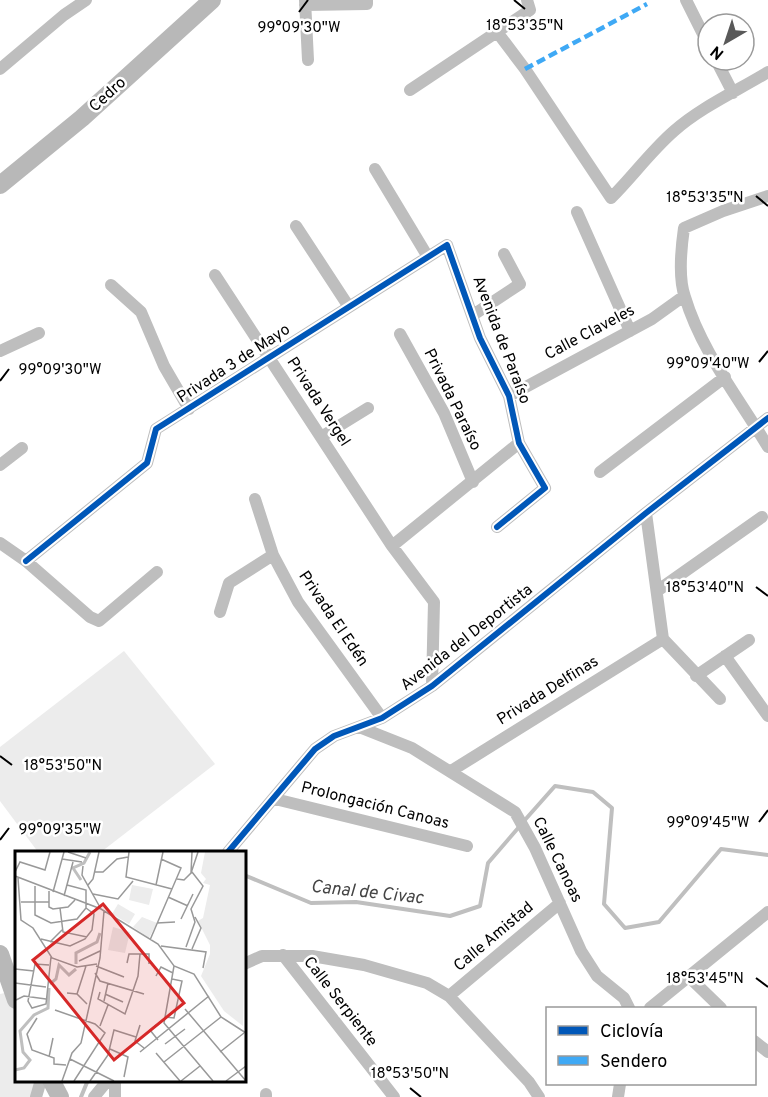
<svg xmlns="http://www.w3.org/2000/svg" width="768" height="1097" viewBox="0 0 768 1097" font-family="Overpass,sans-serif">
<rect width="100%" height="100%" fill="#fff"/>
<path fill="#ececec" d="M124 651 215 764 101 852H38L0 801V747Z
M9 992 16 1013V1080L37 1081 31 1097H0V994Z"/>
<g fill="none" stroke-linecap="round" stroke-linejoin="round">
<path stroke="#bfbfbf" stroke-width="4" d="M524 821 555 786 593 792 612 808 604 904 625 928 659 922 721 849 768 855
M244 875 311 903 356 902 450 916 480 906 488 863 519 827
M81 1097 88 1080"/>
<path stroke="#bebebe" stroke-width="12" d="M305 0 308 60
M686 0 708 44
M305 5 367 4V0
M497 32 525 69 611 198C633 176 651 151 674 131 701 107 737 91 768 72
M716 60 733 93
M0 69 64 15 86 0
M410 90 530 10 527 0
M375 169 428 257
M768 196 723 211 684 228C681 249 678 278 685 297 701 351 739 398 768 447
M577 212 630 331
M296 226 349 307
M215 275 392 546 434 602 432 686
M111 285 141 312 164 366 189 409
M473 315 520 284 504 254
M400 334 444 413 473 482
M0 351 39 333
M509 396 652 319 684 296
M321 437 368 408
M0 465 22 448
M600 472 725 377
M255 499 273 555 298 602 382 718
M646 513 663 639 720 699
M0 543 26 561 90 617 99 621 157 572
M392 546 519 443
M26 561 147 463 156 429 447 245 480 338 509 396 519 443 545 488 497 527
M657 591 762 517
M220 612 229 583 273 555
M725 656 768 716
M696 676 749 640
M359 727 412 748 515 812 535 848 581 951 597 976 624 998 629 1008
M451 771 663 639
M275 799 467 846
M228 852 315 749 334 736 382 718 432 686 646 513 768 418
M283 955 394 1097
M244 964 262 956H312L364 965 427 983 449 996 529 1082 539 1097
M689 977 721 1008
M449 996 560 903
M650 1008 768 912
M754 1041 768 1052
M115 1080V1097
M36 1097 41 1080
M94 1097 108 1080
M266 1097V1094
M618 1097 620 1084"/>
<path stroke="#b8b8b8" stroke-width="18" d="M0 185 82 118 212 0
M0 954 16 1000
M51 1080 60 1097"/>
<path stroke="#3fa9f5" stroke-width="4.5" stroke-dasharray="9 4.5" stroke-linecap="butt" d="M525 69 647 4"/>
<defs>
<path id="cycleway" d="M26 561 147 463 156 429 447 245 480 338 509 396 519 443 545 488 497 527
M228 852 315 749 334 736 382 718 432 686 646 513 768 418"/>
</defs>
<use href="#cycleway" stroke="#fff" stroke-width="10"/>
<use href="#cycleway" stroke="#0057b8" stroke-width="6"/>
</g>
<path fill="none" stroke="#000" stroke-width="2" d="M514 0 525 9M299 12 308 0M756 196 768 206M759 362 768 351M0 381 9 369M756 587 768 596M0 756 12 765M759 822 768 810M0 840 9 828M756 978 768 987M410 1088 421 1097"/>
<g text-anchor="middle" dominant-baseline="central" stroke-width="5" stroke-linejoin="round" paint-order="stroke">
<g font-size="16" fill="#000" stroke="#fff">
<text transform="translate(108 95) rotate(-42)">Cedro</text>
<text transform="translate(590 333) rotate(-28)">Calle Claveles</text>
<text transform="translate(501 340) rotate(69)">Avenida de Paraíso</text>
<text transform="translate(234 364) rotate(-33)">Privada 3 de Mayo</text>
<text transform="translate(452 400) rotate(64)">Privada Paraíso</text>
<text transform="translate(318 402) rotate(57)">Privada Vergel</text>
<text transform="translate(333 619) rotate(56)">Privada El Edén</text>
<text transform="translate(467 638) rotate(-38)">Avenida del Deportista</text>
<text transform="translate(548 691) rotate(-32)">Privada Delfinas</text>
<text transform="translate(375 806) rotate(14)">Prolongación Canoas</text>
<text transform="translate(557 860) rotate(64)">Calle Canoas</text>
<text transform="translate(494 937) rotate(-40)">Calle Amistad</text>
<text transform="translate(340 1002) rotate(52)">Calle Serpiente</text>
</g>
<g font-size="18" font-style="italic" fill="#444" stroke="#fff">
<text transform="translate(367 893) rotate(6)">Canal de Civac</text>
</g>
</g>
<g transform="translate(15 851)">
<rect width="231" height="231" fill="#fff"/>
<path d="M190 1H231L228 175 209 160 186 125 195 103V94L183 70 188 67 195 34 188 32 191 28 186 22Z" fill="#ececec"/>
<path d="M117 34 138 38 134 54 114 49ZM103 53 120 63 114 73 97 63ZM127 66 142 72 134 87 118 76ZM98 76 115 81 110 102 93 99Z" fill="#ececec"/>
<path fill="none" stroke="#bfbfbf" stroke-width="3" d="M66 29 58 17 69 12 75 1M61 113V102L82 91 85 82M35 133 41 128 44 114 54 124 61 118M0 219 9 217 15 209 8 201 5 180 19 164 33 157 34 137"/>
<path fill="none" stroke="#999" stroke-width="1.5" d="M53 1 71 7M114 1 111 26 157 38M47 8 67 11M68 15 67 24 86 58M0 21 5 11 30 19 35 1M79 21H88L102 8 113 6M176 22 177 1M0 25 86 58 143 93 159 115 179 123 206 166 231 182M3 27 6 69 18 77 37 107 62 116 82 113M162 28 169 29 176 22 183 1M73 34 78 28 84 1M141 34 148 1M20 35V64L36 72 62 68 71 57V39L52 34M34 40V56L38 58 53 56 60 49M38 41 49 1M78 43 103 48 118 30M49 45 58 11M153 46 173 55M6 51H34M45 57 48 81 72 86M166 68 178 43M142 72 160 71M26 88 55 95 70 88 77 79 79 63 71 57M135 89 166 17 146 8M35 91 48 78M146 95 191 101 188 117M171 96 180 71 176 58 188 35 177 21M177 98 186 77 180 66M64 110 85 100M112 112 114 103H134V113M34 114 20 113 13 150 17 157 31 153 36 106M81 115 109 126M159 115 149 172 198 230M0 118 19 120M80 122 85 130 129 143M141 125 146 116 158 122M0 132 31 136M85 141 83 148 110 163 123 125 125 103M52 142 62 143 72 153M62 143 71 115M90 143 108 151M1 149 9 145 31 148M89 150 93 132M170 158 231 230M40 159 80 173 90 182 59 230M150 166 159 167 167 130 157 128M22 167 12 183 17 199 39 207V213L51 214M125 174 120 190 129 197M141 174 135 179 143 189M85 175 93 154M150 193 170 178M95 198 113 206 109 226M125 201 194 145M205 201 229 182M141 202 165 230M34 206 38 187M55 208 99 230M149 211 206 166M47 230 57 202 66 192 85 107 89 60M75 230 93 204 99 179 121 186M166 230 185 215M211 230 231 215"/>
<path fill="#d62828" fill-opacity="0.15" stroke="#d62828" stroke-width="3" d="M88 53 169 152 99 209 18 109Z"/>
<rect width="231" height="231" fill="none" stroke="#000" stroke-width="3"/>
</g>
<g font-size="15" text-anchor="middle" fill="#000" stroke="#fff" stroke-width="5" stroke-linejoin="round" paint-order="stroke">
<text x="525" y="30">18°53'35"N</text>
<text x="299" y="32">99°09'30"W</text>
<text x="705" y="202">18°53'35"N</text>
<text x="708" y="368">99°09'40"W</text>
<text x="60" y="374">99°09'30"W</text>
<text x="705" y="592">18°53'40"N</text>
<text x="63" y="770">18°53'50"N</text>
<text x="708" y="827">99°09'45"W</text>
<text x="60" y="834">99°09'35"W</text>
<text x="705" y="983">18°53'45"N</text>
<text x="410" y="1078">18°53'50"N</text>
</g>
<rect x="546" y="1007" width="210" height="78" fill="#ffffff" stroke="#999999" stroke-width="1.5"/>
<rect x="558" y="1026" width="30" height="9" fill="#0057b8" stroke="#999999" stroke-width="1.5"/>
<text x="600" y="1037" font-size="18" fill="#000000">Ciclovía</text>
<rect x="558" y="1056" width="30" height="9" fill="#3fa9f5" stroke="#999999" stroke-width="1.5"/>
<text x="600" y="1067" font-size="18" fill="#000000">Sendero</text>
<g transform="translate(726 42) rotate(219)"><circle r="28" fill="#ffffff" stroke="#999999" stroke-width="1.5"/>
<path d="M0-4.5L10 22L0 15L-10 22Z" fill="#595959"/>
<text y="-9" font-size="16" font-weight="bold" text-anchor="middle" fill="#000000">N</text>
</g>
</svg>
